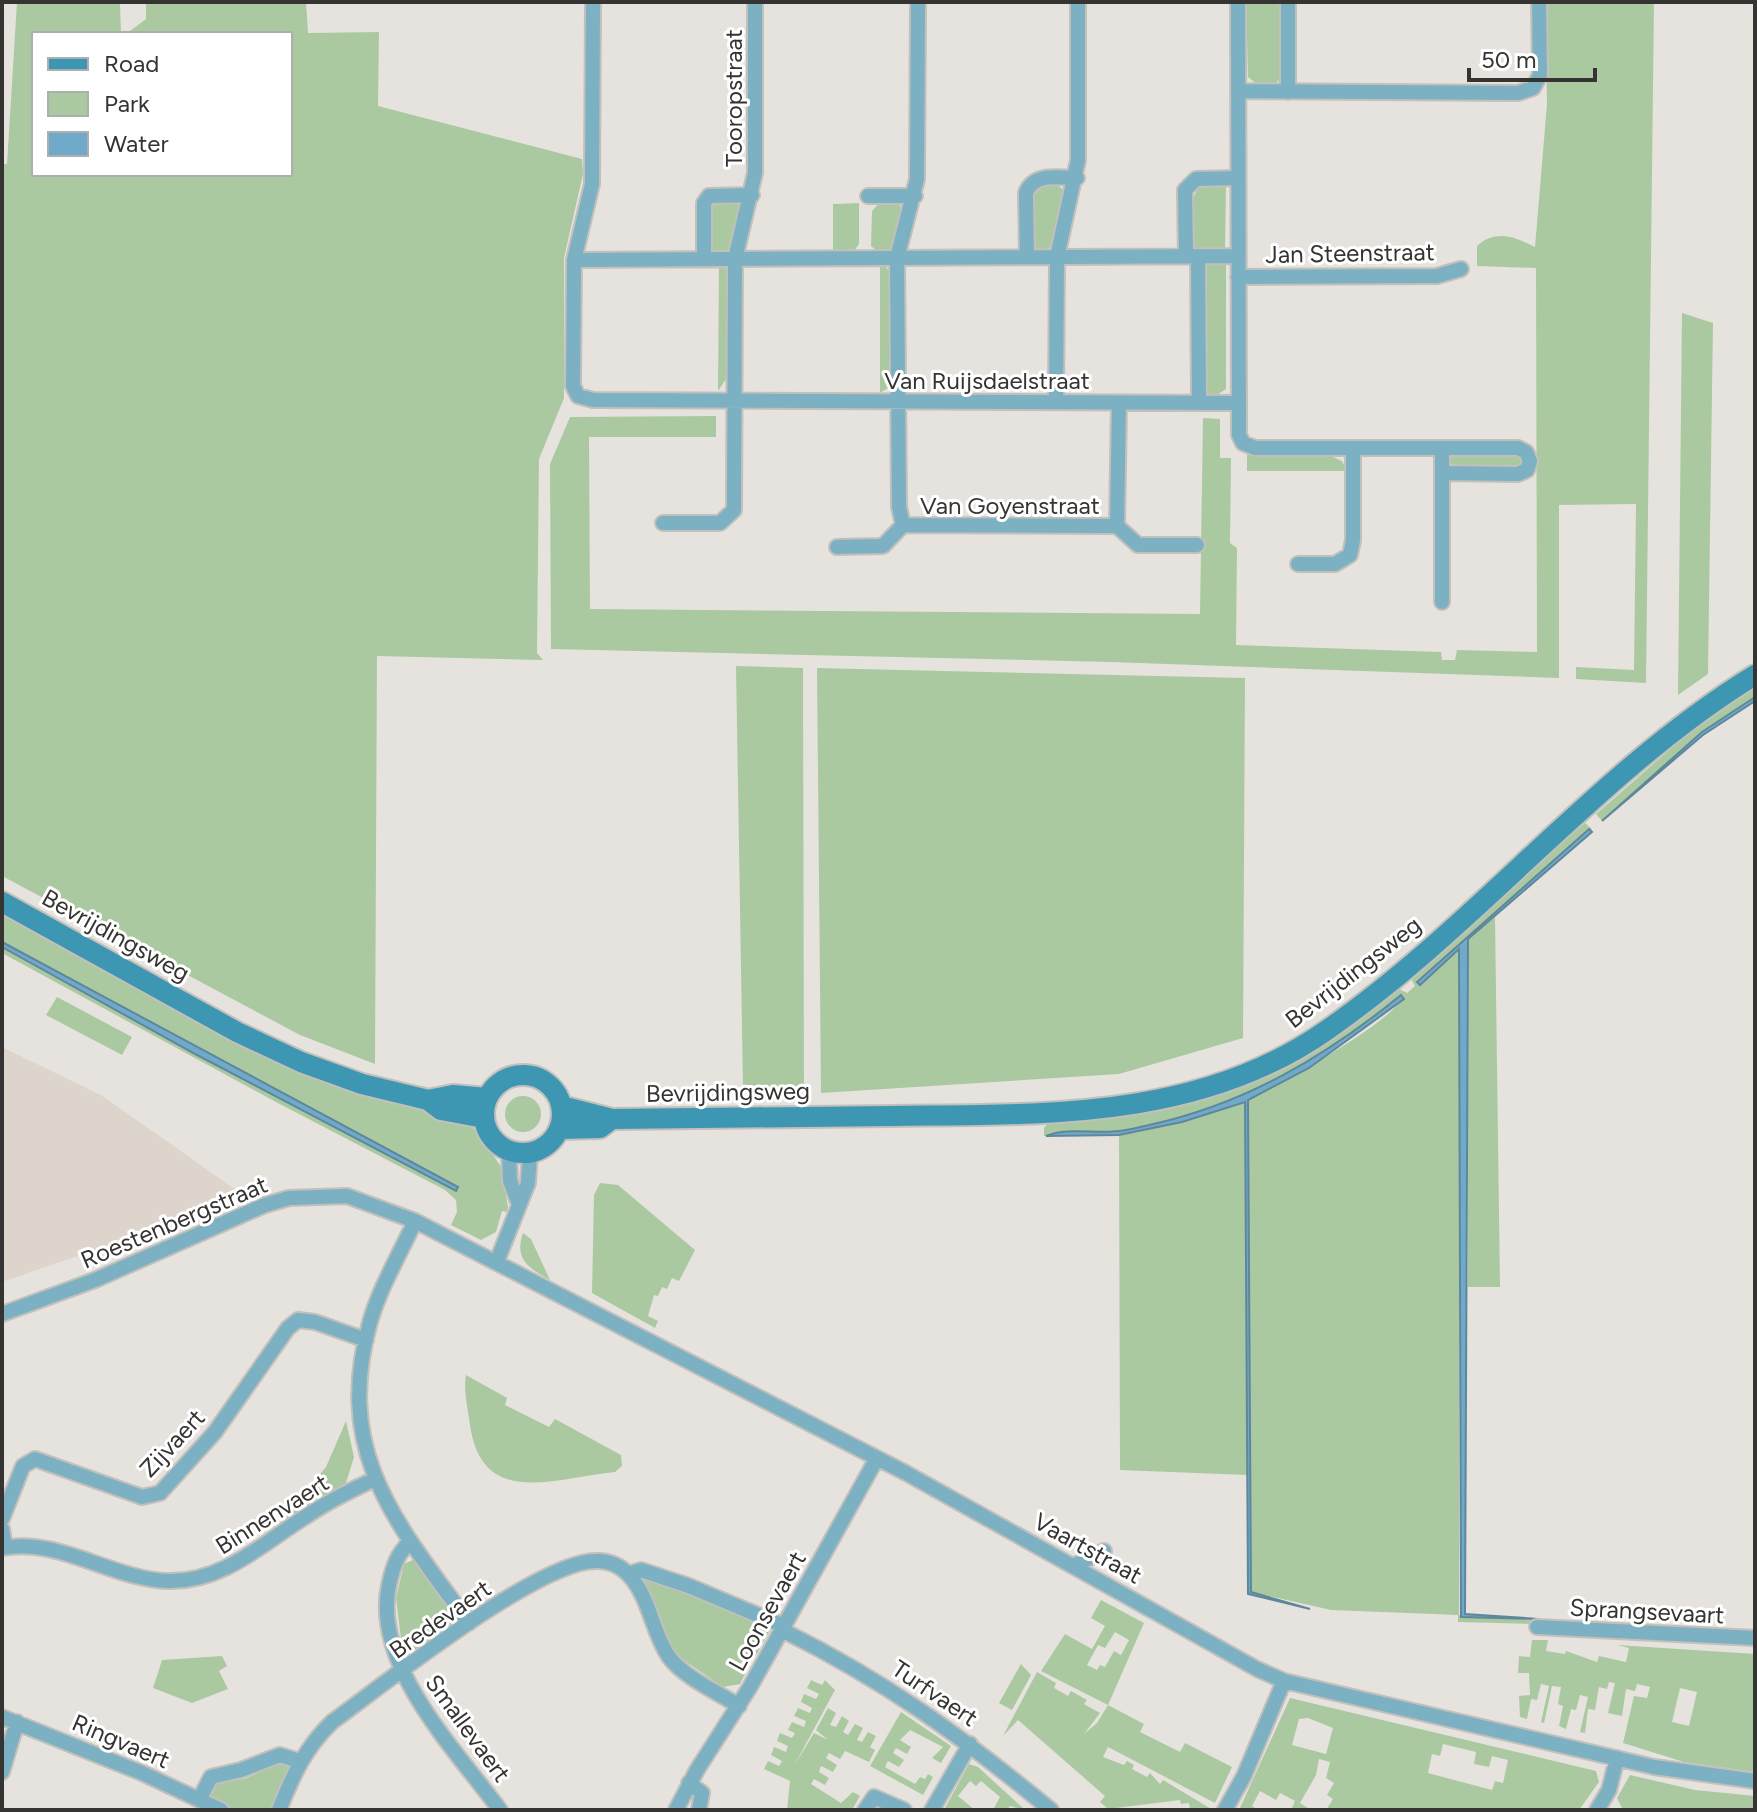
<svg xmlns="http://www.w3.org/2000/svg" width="1757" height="1812" viewBox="0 0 1757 1812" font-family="Figtree,sans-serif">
<rect width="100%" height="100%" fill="#e6e3de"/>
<path fill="#ddd5cb" d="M2 1047 101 1095 236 1190 127 1239 2 1282Z"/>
<path fill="#abc9a1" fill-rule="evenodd" d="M17 2H120L121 34H34V174H290V34H126L146 19V2H306L308 33 379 32 378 106 582 159 583 174 564 258V398L539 459 537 653 543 660 377 656 375 1064 300 1035 2 876V164H7Z
M1246 2H1284L1283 77 1272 86H1259L1248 77Z
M1545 2H1654L1646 683 1576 679V667L1634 670 1636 504 1559 505V678L1111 662 551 649 550 464 570 417 716 416V437H589L590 609 1200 614 1203 418 1220 419V458H1231L1230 543 1237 548 1236 645 1441 652 1442 660H1455L1457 650 1537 652 1536 268 1477 266V246C1496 229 1515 237 1535 247L1547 104Z
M1056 184 1066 192 1052 248 1037 251 1033 246 1032 197 1043 185Z
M1203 185 1226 187 1225 250 1197 251C1186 239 1187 193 1203 185Z
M732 200 741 206 732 248 729 252 714 253 710 247 711 208 716 202Z
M880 202 899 204 904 212 893 248 880 254 871 246 872 211Z
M859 203V244L854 251 840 254 833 251V204Z
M1202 260 1226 262V389L1217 395 1202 394Z
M880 262 890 271 891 378 888 388 880 393Z
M719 263 729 272 728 376 718 391Z
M1682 313 1713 323 1708 674 1678 695Z
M1247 455H1329L1342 461 1347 471H1247Z
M1454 455H1517L1523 460 1517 467H1454L1448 460Z
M736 666 803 668 804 1092 743 1088Z
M817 668 1245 678 1243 1038 1119 1074 821 1093Z
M1755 686V697L1702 732 1602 821 1596 814 1698 725Z
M1585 823 1592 829 1417 981 1420 985 1459 948V1615L1544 1619 1536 1624 1458 1622V1615L1331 1610 1251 1592 1248 1099C1282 1082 1388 1026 1404 996L1307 1064 1244 1097 1181 1118 1119 1131 1044 1136V1128L1049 1122C1149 1119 1244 1096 1329 1040 1353 1024 1374 1006 1397 988L1407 993 1415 986 1410 977Z
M2 915 226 1036 359 1090 464 1121 479 1133 501 1167 508 1207 507 1212 502 1211 496 1232 481 1240 451 1225 457 1212 456 1200 445 1190 274 1101 2 953V947L197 1055 455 1191 457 1187 2 942Z
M1495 917 1500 1287H1468V939Z
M57 997 132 1037 122 1055 46 1015Z
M505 1114a18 18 0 1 1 36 0a18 18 0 1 1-36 0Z
M1245 1101 1247 1475 1120 1470 1119 1135 1182 1122Z
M600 1183 618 1185 695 1250 679 1281 672 1278 667 1289 662 1287 658 1296 654 1295 648 1316 658 1321 655 1328 592 1293 594 1195Z
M523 1233 531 1239 550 1280C528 1268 514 1259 523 1233Z
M466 1375 507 1398 505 1405 549 1427 555 1419 621 1455 622 1466 615 1472C554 1478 482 1509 470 1425 468 1409 463 1390 466 1375Z
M346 1421 354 1457 345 1486 276 1528 326 1467Z
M415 1559 455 1620 452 1628 421 1650 402 1647 396 1598 404 1564Z
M643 1576 708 1598 772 1627 754 1659 746 1655 739 1666 746 1672 740 1684 723 1687 676 1655 640 1578Z
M1101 1600 1144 1623 1108 1705 1144 1724 1140 1732 1180 1752 1185 1743 1232 1767 1215 1803 1108 1747 1103 1757 1124 1765 1127 1761 1134 1765 1132 1769 1147 1777 1150 1773 1160 1784 1163 1780 1213 1810H1190L1189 1803 1181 1804 1180 1800 1108 1809 1100 1802 1105 1796 1018 1720 1003 1736 1037 1672 1056 1683 1054 1688 1068 1696 1071 1691 1087 1700 1084 1704 1100 1713 1084 1734 1097 1723 1108 1705 1041 1671 1065 1634 1092 1649 1105 1626 1091 1618ZM1115 1632 1129 1640 1121 1655 1114 1651 1105 1667 1100 1665 1097 1670 1087 1665 1098 1645 1105 1648Z
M1532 1640H1548L1546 1651 1565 1654 1566 1651 1597 1662 1599 1656 1626 1662 1629 1648 1617 1645 1755 1654V1772L1684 1762 1623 1743 1634 1696 1647 1698 1650 1687 1637 1684 1635 1691 1626 1689 1622 1716 1608 1713 1615 1683 1609 1682 1607 1689 1599 1687 1595 1710 1588 1709 1585 1733 1580 1732 1588 1697 1580 1695 1576 1710 1571 1709 1566 1729 1559 1726 1563 1706 1558 1704 1561 1687 1552 1686 1544 1723 1541 1722 1549 1686 1541 1684 1537 1700 1531 1699 1527 1719 1520 1717 1519 1696 1530 1695 1529 1673H1518L1519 1656 1530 1657ZM1680 1688 1697 1692 1689 1726 1672 1722Z
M222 1656 227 1666 219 1671 228 1689 192 1703 153 1688 162 1660Z
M1021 1664 1031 1675 1012 1710 999 1703Z
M811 1680 822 1685 825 1680 835 1690 794 1766 814 1733 828 1740 816 1730 828 1708 836 1713 830 1725 836 1727 842 1716 849 1721 843 1732 848 1735 855 1724 863 1728 857 1740 862 1742 868 1732 876 1736 870 1747 875 1750 869 1762 845 1751 840 1759 829 1753 826 1758 837 1765 833 1772 821 1766 819 1772 829 1778 825 1785 814 1779 811 1784 841 1803 853 1792 860 1796 852 1810H787L790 1781 764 1769 768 1761 779 1766 782 1761 771 1755 774 1747 786 1752 788 1746 777 1741 780 1733 792 1738 795 1733 788 1730 792 1722 804 1727 806 1721 794 1716 798 1708 810 1713 812 1708 801 1702 804 1694 816 1699 819 1694 807 1688Z
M1290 1698 1596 1771 1599 1782 1579 1810H1326L1333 1799 1327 1795 1334 1783 1326 1778 1330 1762 1319 1759 1316 1775 1300 1803 1311 1810H1291L1295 1801 1280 1793 1276 1800 1260 1791 1252 1806 1258 1810H1239ZM1308 1718 1333 1728 1326 1754 1292 1745 1299 1719ZM1443 1744 1476 1752 1474 1764 1489 1767 1492 1756 1508 1760 1503 1783 1495 1781 1492 1790 1428 1773 1432 1754 1440 1756Z
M901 1712 951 1746 941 1763 932 1758 943 1747 910 1730 900 1740 911 1747 907 1754 896 1748 893 1753 904 1760 899 1767 888 1761 885 1767 915 1784 920 1777 925 1779 928 1774 933 1777 923 1795 870 1766Z
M272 1762 290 1763 272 1810H234L206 1796 212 1782 244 1779 270 1768Z
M969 1764 978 1767 1025 1810 1010 1806 1007 1810H993L1000 1797 981 1781 976 1786 970 1781 958 1796 975 1810H944Z
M1630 1775 1695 1790 1755 1796V1810H1623L1617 1798Z"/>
<path fill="#70aaca" stroke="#5e879c" stroke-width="2" d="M1755 697V701L1703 735 1602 821 1702 732Z
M1589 829 1592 832 1468 939 1465 1614 1539 1619 1461 1617 1459 949 1420 985 1417 982Z
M2 942 458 1187 456 1191 197 1055 2 947Z
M1401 995 1404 999 1309 1068 1248 1100 1251 1592 1310 1609 1248 1594 1245 1102 1182 1122 1119 1135 1046 1136C1067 1127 1096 1134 1119 1131 1129 1130 1139 1127 1149 1125 1245 1104 1325 1057 1401 995Z"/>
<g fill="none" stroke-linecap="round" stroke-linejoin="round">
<defs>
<path id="minor" d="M593 2 592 184 574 260 573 386 578 396 593 400 1238 403
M1238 2 1239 435 1243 443 1255 448H1518L1526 452 1530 461 1527 470 1518 474 1442 473
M1288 2V92
M1238 91 1518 93 1533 88 1540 75 1539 2
M868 196H915
M1186 256 1185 190 1196 179 1238 178
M1198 256 1199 403
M1027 257 1026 193C1034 172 1058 178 1077 178
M704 259V203L709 196 752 195
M574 260 1238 256
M1238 277 1437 276 1461 269
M1056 402 1057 257 1078 160V2
M1442 448V602
M663 523H720L734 510 735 259 755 173V2
M903 525 899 507 897 258 917 179 918 2
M903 525 1117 526 1138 545H1197
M1117 526 1119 403
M837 547 883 546 903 525
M1298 564H1335L1350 555 1353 540V448
M509 1151 510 1181 519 1204
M415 1221C400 1254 380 1287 370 1322 333 1454 397 1523 469 1623
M497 1261 528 1183 530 1153
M2 1314 95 1280 265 1205 289 1198 347 1196 415 1221 906 1473 1257 1669 1284 1681 1654 1767 1755 1781
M2 1519 23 1466 35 1459 142 1497 160 1493 215 1432 288 1328 298 1320 315 1322 366 1340
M2 1529 5 1547
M410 1542C397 1554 393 1567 389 1585 372 1665 455 1749 500 1810
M2 1548C59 1537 113 1580 169 1581 223 1582 262 1544 305 1517 327 1502 351 1490 375 1479
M1075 1565 1104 1551
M628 1574 641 1570 689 1586 784 1626
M1537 1627 1755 1638
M782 1630C887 1682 961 1736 1051 1810
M2 1717 142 1773 221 1810
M2 1772 17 1722
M689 1783 702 1793 699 1810
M199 1800 211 1777 241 1770 280 1755 299 1761
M279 1810C293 1775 305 1748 332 1722 384 1684 538 1561 596 1561 608 1560 621 1566 629 1575 650 1598 652 1632 669 1657 685 1678 717 1692 739 1706
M676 1810 697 1770 750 1687 877 1458
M865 1810 874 1797 904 1810
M932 1810 970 1744
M1225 1810 1244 1776 1284 1681
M1597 1810 1609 1790 1617 1758"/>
<path id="secondary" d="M2 902 237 1032 301 1062 362 1084 428 1100 453 1095 487 1098
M484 1114a39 39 0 1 1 78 0a39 39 0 1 1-78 0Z
M428 1100 441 1110 484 1118
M561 1106 612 1119C705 1118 798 1117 891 1116 1041 1114 1198 1121 1327 1030 1478 925 1598 771 1755 675
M559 1129 600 1128 612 1119"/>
</defs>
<use href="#minor" stroke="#c3c0bc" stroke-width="18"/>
<use href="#secondary" stroke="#c3c0bc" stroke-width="24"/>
<use href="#minor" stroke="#7cb0c3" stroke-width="14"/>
<use href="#secondary" stroke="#3d96b2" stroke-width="20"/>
</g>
<g text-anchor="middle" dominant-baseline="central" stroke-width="6" stroke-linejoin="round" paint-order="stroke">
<g font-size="24" fill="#353432" stroke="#fff">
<text transform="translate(733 98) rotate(-90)">Tooropstraat</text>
<text transform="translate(1350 253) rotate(-1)">Jan Steenstraat</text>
<text x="987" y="380">Van Ruijsdaelstraat</text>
<text x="1010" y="505">Van Goyenstraat</text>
<text transform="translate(116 935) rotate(29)">Bevrijdingsweg</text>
<text transform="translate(1353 972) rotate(-38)">Bevrijdingsweg</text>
<text transform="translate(728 1092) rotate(-1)">Bevrijdingsweg</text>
<text transform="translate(174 1222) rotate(-23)">Roestenbergstraat</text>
<text transform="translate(172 1443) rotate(-47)">Zijvaert</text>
<text transform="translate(272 1514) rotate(-32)">Binnenvaert</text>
<text transform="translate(1088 1548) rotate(29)">Vaartstraat</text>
<text transform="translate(767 1611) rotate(-61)">Loonsevaert</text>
<text transform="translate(1647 1611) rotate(3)">Sprangsevaart</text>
<text transform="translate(440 1619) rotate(-35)">Bredevaert</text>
<text transform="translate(935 1693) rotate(34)">Turfvaert</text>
<text transform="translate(468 1728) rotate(54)">Smallevaert</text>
<text transform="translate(121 1741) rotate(23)">Ringvaert</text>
</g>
</g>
<rect width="1757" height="1812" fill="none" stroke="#353432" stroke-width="8"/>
<rect x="32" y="32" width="260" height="144" fill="#ffffff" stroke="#aeaead" stroke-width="2"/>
<rect x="48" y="58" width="40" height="12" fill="#3d96b2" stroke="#aeaead" stroke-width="2"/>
<text x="104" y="72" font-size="24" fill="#353432">Road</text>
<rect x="48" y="92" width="40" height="24" fill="#abc9a1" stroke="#aeaead" stroke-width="2"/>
<text x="104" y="112" font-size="24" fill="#353432">Park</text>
<rect x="48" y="132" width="40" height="24" fill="#70aaca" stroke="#aeaead" stroke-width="2"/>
<text x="104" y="152" font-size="24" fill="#353432">Water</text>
<path d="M1469 68v12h126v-12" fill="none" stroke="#353432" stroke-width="4"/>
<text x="1481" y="68" font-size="24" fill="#353432" stroke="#ffffff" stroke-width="6" paint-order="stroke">50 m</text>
</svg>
